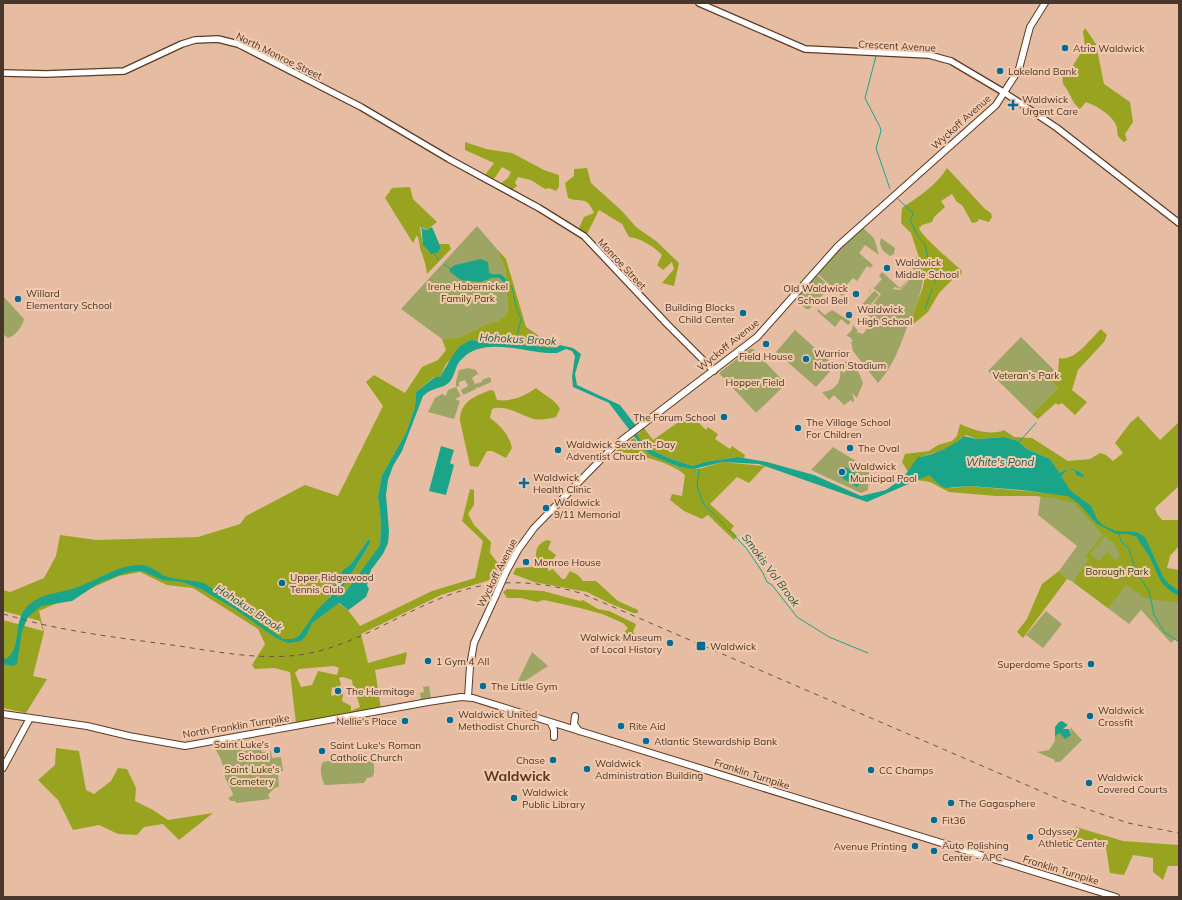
<svg xmlns="http://www.w3.org/2000/svg" width="1182" height="900" viewBox="0 0 1182 900" font-family="Mulish,sans-serif">
<rect width="100%" height="100%" fill="#e6bda2"/>
<path fill="#9ca564" d="M477 226 497 249 506 272 505 283 508 302 507 314 498 321 486 324 461 337 442 339 401 309Z
M863 228 874 238 879 255 865 245 859 253 873 265 870 268 867 266 857 281 853 278 841 291 845 295 843 297 818 274 836 253Z
M881 238 895 248 894 254 890 256C883 252 878 246 881 238Z
M916 257H919C921 264 924 271 923 278 922 292 915 307 910 320 900 344 896 363 878 383L853 351 851 342 853 341 850 337 846 336 852 330 853 325 858 331 856 332 863 334 874 320 866 313 881 294 872 287 874 288 882 279 879 276 882 272 900 288 911 277 901 289 895 287 892 289 901 290 915 273V271L911 267 916 261Z
M817 275 830 287 809 309H806L796 299Z
M871 288 870 291 872 293 875 291 879 295 864 312 856 305 860 307 872 293 869 291Z
M3 296 24 319C23 326 15 336 8 338L3 334Z
M818 309 825 315 832 310 851 322 848 325 841 319 835 327 817 311Z
M795 330 835 366 816 387 776 352Z
M1021 337 1057 373 1050 380 1058 388 1032 414 988 371Z
M750 349H753L786 384 756 413 719 373Z
M846 361 858 371 863 383 857 398 852 393 854 400 853 403 851 400 844 405 834 395 829 400 822 392C835 391 842 382 840 369L844 373 846 370 849 371 843 365Z
M468 368 476 370 479 376 477 374 472 378 475 384 482 382V380L489 377 491 379V382L478 388 476 387V389L463 395 461 390 468 386 465 380 459 382V386L456 387 461 396 455 399 460 401 454 419 428 412 435 398 442 394 446 396 448 390 456 387V381L459 370Z
M833 447 869 469 868 490 861 493 811 470Z
M1041 493 1068 496 1179 590V642L1175 639 1171 643 1141 610 1129 624 1073 582 1067 579 1059 571 1077 546 1038 515Z
M1046 611 1062 624 1043 648 1026 635Z
M532 652 548 666 525 681H518Z
M429 686 431 698 421 700 420 693 424 692 423 687Z
M1070 727 1082 740 1060 762H1054L1055 760 1037 752 1049 750 1055 741V736L1060 732 1071 735Z
M243 740 242 751 261 749 262 752 271 751 272 758 281 757 283 771 278 772 279 787C274 787 271 792 268 795L270 799 236 803 235 801H231L228 798 233 795C232 789 227 783 225 777 222 763 223 759 213 747Z
M364 755 374 764V774L372 777 367 778 364 783 325 785C321 779 319 768 323 762Z"/>
<path fill="#98a41f" fill-rule="evenodd" d="M1085 28 1096 44 1104 84 1130 102 1133 122 1125 134 1127 140 1124 142C1113 133 1120 132 1115 123 1110 114 1095 105 1086 102L1080 109C1071 102 1071 93 1063 84L1062 73 1069 72 1085 46 1083 32Z
M465 142 486 149 512 153 544 170 559 175V187L556 191 549 188 545 189 531 180 518 177 515 182 517 186 512 190 500 184 508 178 511 172 502 167 494 179 485 175 494 163 465 150Z
M587 168 591 183 622 211 636 227 656 241 679 263 674 286 662 283 674 269 672 262 663 270 657 265 662 255C655 247 640 238 629 237L622 224 599 210 587 234 579 228 584 217 594 213C586 194 582 204 568 198L565 183 574 176V169Z
M947 168 985 209 991 213 992 217 989 222 979 219 977 222 972 223 962 205 957 202 952 194 941 201 945 207 934 217 932 222 922 225 919 228C921 236 954 263 962 271L961 275H957L939 293 928 312 911 326 910 321 923 287 925 276 911 233 901 223 902 208C918 197 937 185 947 168Z
M410 187 413 199 437 222 427 230 420 226C421 237 423 256 438 253L441 248 439 244H449L451 249 427 274C426 265 424 259 421 251 419 246 420 241 417 235L413 243 385 198 392 188Z
M497 249 506 259 526 327 542 338 550 339 558 346 556 348 471 340 446 364 440 377H434L416 392 415 407 406 433 382 475 378 496 381 522 380 545 344 594 337 597 369 545 368 540 351 564 343 570 336 579 332 595 329 597 348 610 360 626 432 591 475 578 483 541 462 521 470 489 474 490V505L468 514 474 525 491 542 490 553 501 567 493 579 441 595 361 634 368 663 407 652 405 664 375 670 381 709 296 724 290 672 274 668 255 669 252 665 265 644 258 629 193 588 167 585 140 572 119 576 39 611 44 632 33 676 47 679 26 713 3 708V620L43 631 40 621 3 611V590L10 592 44 578 56 556 60 535 96 540 198 537 240 524 246 516 305 485 338 496 383 406 366 382 374 375 405 393 422 367 438 360 446 350 442 339 461 337 486 324 498 321 507 314 508 302 505 283 506 272ZM334 666 339 668 337 675 318 671 312 685 301 687 295 673 299 669ZM343 677 352 680C353 690 358 697 360 707L351 711V706L342 701 343 694 335 693 334 696 331 695 332 687 338 689 341 684 339 678Z
M1101 329 1107 335 1104 342 1078 370 1072 390 1087 402 1075 415 1062 403 1058 405 1056 403 1038 419 1032 414 1058 388 1050 380 1058 375 1059 358C1075 362 1090 339 1101 329Z
M536 388C545 396 555 399 560 409L556 417C549 419 538 421 531 418 519 414 504 404 492 409L490 418C501 426 510 436 512 448L506 458 492 451H487L478 467 470 466 460 421C460 401 475 396 491 390L494 391 497 400C511 402 525 396 536 388Z
M690 414 706 430 708 427 718 434 715 439 730 449 732 446 745 455 744 458 738 457 704 462 693 466 671 459 649 449 636 436 644 428 653 440Z
M1138 416 1160 440 1179 422V486L1155 508 1157 514 1162 520H1179V546L1170 556 1167 568 1179 570V603L1145 598 1126 585 1108 608 1073 582 1089 559 1085 556 1103 535 1074 503 1053 498 1035 496H996L949 492 930 482 917 480 908 472 902 462 905 454 929 451 938 445 952 441 957 436 960 424C973 430 990 436 1004 430L1014 437 1032 438 1068 461 1090 459 1100 453 1106 455 1113 461 1123 453 1115 443 1130 423ZM966 435 977 439 1005 437 1018 441 1027 449 1050 459 1060 473C1068 466 1076 468 1084 475L1079 476 1075 471 1068 469 1060 476 1071 491 1046 493 970 486 952 488 938 484 930 475 918 457C924 457 949 448 954 445 959 442 961 436 966 435ZM1105 536 1114 544 1120 556 1116 561 1107 552 1099 561 1090 554Z
M634 438 642 448 678 467 699 469 722 462 765 466 749 483 737 477 710 504 734 526 731 530 737 536 734 540 708 515 702 519 684 511 670 500 672 494 682 496 685 475C670 461 637 455 616 451Z
M547 540 551 541 548 549 556 555 548 567V571L553 569 562 579H565L570 571 578 575 583 581H596L618 601 638 610V613H633L609 603 587 592 534 582 513 574 516 568 533 567C540 556 530 547 547 540Z
M1059 571 1067 579 1023 638 1017 632 1027 619 1042 584Z
M507 589 543 591 580 601 583 600 598 609 609 611 636 624 633 632 635 635 627 642 619 638 628 628 623 623 602 614 580 608 544 600 537 602 521 598H507L503 592Z
M56 748 79 751 86 790 94 794 111 781 118 768 127 769 136 788 135 801 153 810 168 820 213 813 179 840 163 824 144 827 137 835 118 834 99 825 73 830 58 800 38 780 55 765Z
M1076 827 1123 841 1179 845V866H1168L1163 880 1153 872V858L1133 855 1124 875 1110 873 1106 848 1092 841 1079 840 1069 850 1070 847 1067 844Z"/>
<path fill="#1aa58a" d="M421 222 423 229 427 230 432 227 441 248 438 253 431 254 423 245Z
M481 259 488 262 489 273 492 274V278L480 282 461 280 450 272V269L455 265Z
M471 340 556 348 560 345 573 348 581 354 575 374 577 385 620 405 636 426 638 437 649 449 671 459 693 466 704 462 738 457 767 462 814 475 861 496 886 490 903 478 918 457C928 457 958 445 963 436L977 439 1005 437 1018 441 1027 449 1050 459 1060 473C1068 466 1076 468 1084 475L1083 477 1076 475 1075 471 1068 469 1061 476 1071 491 1091 506 1097 519 1104 526 1116 531 1136 532 1145 537 1165 581 1179 591V596C1158 585 1159 575 1149 556 1146 549 1140 545 1137 537L1128 534H1116L1097 524 1079 504 1068 496 1021 490 970 486 945 488 938 484 929 475 867 502 759 464 722 462 694 469 679 467 651 455 643 448 609 403 573 387 572 377 575 356 572 351 566 349 557 353H547C520 351 482 337 462 359 455 365 456 373 451 380 446 388 437 387 430 391 427 392 425 395 423 396L402 451 393 466 388 480 386 495 389 531 388 543 383 554 371 570 367 585 369 589 366 597 350 609 348 610 339 603 312 623 306 636 301 641 288 643 276 638 235 609 201 589 183 582 163 580 142 571H136L125 573 99 583 72 601 41 606 28 617 22 631 17 664 13 666 3 664V657L6 659C22 649 13 623 25 609 27 606 31 603 34 601 44 594 57 593 68 590 93 584 115 565 140 565 153 565 160 576 171 578 182 580 193 580 204 583L283 639H292L299 636 317 610 332 595 336 579 343 570 351 564 368 540H370L369 545 337 597 344 594 380 545 381 522 378 496 382 475 406 433 415 407 416 392 435 377H440L453 355 460 346Z
M441 446 454 450 450 463 454 465 446 495 429 491Z
M845 467 863 478 857 487 839 476Z
M1062 721 1068 725 1063 729H1069L1071 735 1065 739 1060 733 1055 736V727L1059 722Z"/>
<g fill="none" stroke-linecap="round" stroke-linejoin="round">
<path stroke="#1aa58a" stroke-width="1" d="M876 56 865 98 880 127 881 131 876 148 890 189
M898 199 912 212 913 215 910 220 919 238 925 244 928 259 936 278 934 283
M435 254 438 260
M444 264 451 269
M506 282 512 287 516 307 521 319 517 336 507 344
M925 309 932 289
M1019 442 1036 423
M699 469 697 486 703 503 747 549 763 573 767 582 772 585 797 617 829 637 868 653
M1119 534 1121 541 1129 549 1136 572 1149 591 1154 615 1164 632 1179 642
M1163 577 1169 585 1179 592"/>
<path stroke="#1aa58a" stroke-width="3.5" d="M492 276H500L506 282"/>
<defs>
<path id="secondary" d="M699 3 805 49 929 55 951 61 1005 93 1057 128 1179 223
M3 73 46 74 124 71 182 44 195 40 218 39 238 44 361 107 449 159 539 208 584 236 668 325 714 371"/>
<path id="primary" d="M506 572 518 550 534 528 613 447 757 337 838 246 996 105 1019 69 1030 27 1045 3
M468 697 470 666 474 643 496 595
M3 714 87 726 129 736 185 746 428 702 461 697 473 698 1116 897
M575 716 574 724 579 731
M551 723 554 730V737
M3 768 30 718"/>
</defs>
<use href="#secondary" stroke="#5d3b23" stroke-width="8"/>
<use href="#primary" stroke="#5d3b23" stroke-width="8"/>
<use href="#secondary" stroke="#fff" stroke-width="5.5"/>
<use href="#primary" stroke="#fff" stroke-width="6"/>
<path stroke="#6a5446" stroke-width="1" stroke-dasharray="5 5" stroke-linecap="butt" d="M3 614C19 618 34 623 50 626 92 635 136 640 179 646 218 652 259 660 299 655 360 646 407 607 464 590 504 578 545 582 583 594L1066 802 1128 823 1179 833"/>
<defs>
<path id="primary-bridge" d="M496 595 506 572"/>
</defs>
<use href="#primary-bridge" stroke="#5d3b23" stroke-width="8" stroke-linecap="butt"/>
<use href="#primary-bridge" stroke="#fff" stroke-width="6"/>
</g>
<g fill="#006d99" stroke="#f4caae" stroke-width="1.5">
<circle cx="1065" cy="48" r="4"/>
<circle cx="1000" cy="71" r="4"/>
<path d="M1011 99h4v4h4v4h-4v4h-4v-4h-4v-4h4z"/>
<circle cx="887" cy="268" r="4"/>
<circle cx="856" cy="294" r="4"/>
<circle cx="18" cy="299" r="4"/>
<circle cx="743" cy="313" r="4"/>
<circle cx="849" cy="315" r="4"/>
<circle cx="766" cy="344" r="4"/>
<circle cx="806" cy="359" r="4"/>
<circle cx="724" cy="417" r="4"/>
<circle cx="798" cy="428" r="4"/>
<circle cx="850" cy="448" r="4"/>
<circle cx="558" cy="450" r="4"/>
<circle cx="842" cy="472" r="4"/>
<path d="M522 477h4v4h4v4h-4v4h-4v-4h-4v-4h4z"/>
<circle cx="546" cy="508" r="4"/>
<circle cx="526" cy="562" r="4"/>
<circle cx="282" cy="583" r="4"/>
<circle cx="670" cy="643" r="4"/>
<rect x="696" y="641" width="10" height="10" rx="2"/>
<circle cx="428" cy="661" r="4"/>
<circle cx="1091" cy="664" r="4"/>
<circle cx="483" cy="686" r="4"/>
<circle cx="338" cy="691" r="4"/>
<circle cx="1090" cy="716" r="4"/>
<circle cx="450" cy="720" r="4"/>
<circle cx="405" cy="721" r="4"/>
<circle cx="621" cy="726" r="4"/>
<circle cx="646" cy="741" r="4"/>
<circle cx="277" cy="750" r="4"/>
<circle cx="322" cy="751" r="4"/>
<circle cx="553" cy="760" r="4"/>
<circle cx="587" cy="769" r="4"/>
<circle cx="871" cy="770" r="4"/>
<circle cx="1089" cy="783" r="4"/>
<circle cx="514" cy="798" r="4"/>
<circle cx="951" cy="803" r="4"/>
<circle cx="934" cy="820" r="4"/>
<circle cx="1030" cy="837" r="4"/>
<circle cx="915" cy="846" r="4"/>
<circle cx="934" cy="851" r="4"/>
</g>
<g text-anchor="middle" dominant-baseline="central" stroke-width="4" stroke-linejoin="round" paint-order="stroke">
<g font-size="10" fill="#48372c" stroke="#f4caae">
<text transform="translate(897 46) rotate(3)">Crescent Avenue</text>
<text transform="translate(279 56) rotate(26)">North Monroe Street</text>
<text transform="translate(961 122) rotate(-42)">Wyckoff Avenue</text>
<text transform="translate(622 264) rotate(47)">Monroe Street</text>
<text transform="translate(728 345) rotate(-39)">Wyckoff Avenue</text>
<text transform="translate(497 573) rotate(-63)">Wyckoff Avenue</text>
<text transform="translate(236 726) rotate(-9)">North Franklin Turnpike</text>
<text transform="translate(752 774) rotate(18)">Franklin Turnpike</text>
<text transform="translate(1061 870) rotate(17)">Franklin Turnpike</text>
</g>
<g font-size="10" fill="#48372c" stroke="#f4caae" text-anchor="start">
<text x="1073" y="48">Atria Waldwick</text>
<text x="1008" y="71">Lakeland Bank</text>
<text x="1022" y="99">Waldwick<tspan x="1022" dy="12">Urgent Care</tspan></text>
<text x="895" y="262">Waldwick<tspan x="895" dy="12">Middle School</tspan></text>
<text x="848" y="288" text-anchor="end">Old Waldwick<tspan x="848" dy="12">School Bell</tspan></text>
<text x="26" y="293">Willard<tspan x="26" dy="12">Elementary School</tspan></text>
<text x="735" y="307" text-anchor="end">Building Blocks<tspan x="735" dy="12">Child Center</tspan></text>
<text x="857" y="309">Waldwick<tspan x="857" dy="12">High School</tspan></text>
<text x="814" y="353">Warrior<tspan x="814" dy="12">Nation Stadium</tspan></text>
<text x="766" y="356" text-anchor="middle">Field House</text>
<text x="716" y="417" text-anchor="end">The Forum School</text>
<text x="806" y="422">The Village School<tspan x="806" dy="12">For Children</tspan></text>
<text x="566" y="444">Waldwick Seventh-Day<tspan x="566" dy="12">Adventist Church</tspan></text>
<text x="858" y="448">The Oval</text>
<text x="850" y="466">Waldwick<tspan x="850" dy="12">Municipal Pool</tspan></text>
<text x="533" y="477">Waldwick<tspan x="533" dy="12">Health Clinic</tspan></text>
<text x="554" y="502">Waldwick<tspan x="554" dy="12">9/11 Memorial</tspan></text>
<text x="534" y="562">Monroe House</text>
<text x="290" y="577">Upper Ridgewood<tspan x="290" dy="12">Tennis Club</tspan></text>
<text x="662" y="637" text-anchor="end">Walwick Museum<tspan x="662" dy="12">of Local History</tspan></text>
<text x="710" y="646">Waldwick</text>
<text x="436" y="661">1 Gym 4 All</text>
<text x="1083" y="664" text-anchor="end">Superdome Sports</text>
<text x="491" y="686">The Little Gym</text>
<text x="346" y="691">The Hermitage</text>
<text x="1098" y="710">Waldwick<tspan x="1098" dy="12">Crossfit</tspan></text>
<text x="458" y="714">Waldwick United<tspan x="458" dy="12">Methodist Church</tspan></text>
<text x="397" y="721" text-anchor="end">Nellie's Place</text>
<text x="629" y="726">Rite Aid</text>
<text x="654" y="741">Atlantic Stewardship Bank</text>
<text x="269" y="744" text-anchor="end">Saint Luke's<tspan x="269" dy="12">School</tspan></text>
<text x="330" y="745">Saint Luke's Roman<tspan x="330" dy="12">Catholic Church</tspan></text>
<text x="545" y="760" text-anchor="end">Chase</text>
<text x="595" y="763">Waldwick<tspan x="595" dy="12">Administration Building</tspan></text>
<text x="879" y="770">CC Champs</text>
<text x="1097" y="777">Waldwick<tspan x="1097" dy="12">Covered Courts</tspan></text>
<text x="522" y="792">Waldwick<tspan x="522" dy="12">Public Library</tspan></text>
<text x="959" y="803">The Gagasphere</text>
<text x="942" y="820">Fit36</text>
<text x="1038" y="831">Odyssey<tspan x="1038" dy="12">Athletic Center</tspan></text>
<text x="942" y="845">Auto Polishing<tspan x="942" dy="12">Center - APC</tspan></text>
<text x="907" y="846" text-anchor="end">Avenue Printing</text>
</g>
<g font-size="10" fill="#3a3f0d" stroke="#f4caae">
<text x="468" y="286">Irene Habernickel<tspan x="468" dy="12">Family Park</tspan></text>
<text x="1026" y="375">Veteran's Park</text>
<text x="755" y="382">Hopper Field</text>
<text x="1117" y="571">Borough Park</text>
<text x="252" y="769">Saint Luke's<tspan x="252" dy="12">Cemetery</tspan></text>
</g>
<g font-size="11" font-style="italic" fill="#185c4d" stroke="#f4caae">
<text transform="translate(518 339) rotate(3)">Hohokus Brook</text>
<text x="1000" y="462">White's Pond</text>
<text transform="translate(771 570) rotate(53)">Smokis Vol Brook</text>
<text transform="translate(249 608) rotate(33)">Hohokus Brook</text>
</g>
<g font-size="14" font-weight="bold" fill="#58361f" stroke="#f4caae">
<text x="517" y="776">Waldwick</text>
</g>
</g>
<rect width="1182" height="900" fill="none" stroke="#48372c" stroke-width="8"/>
</svg>
